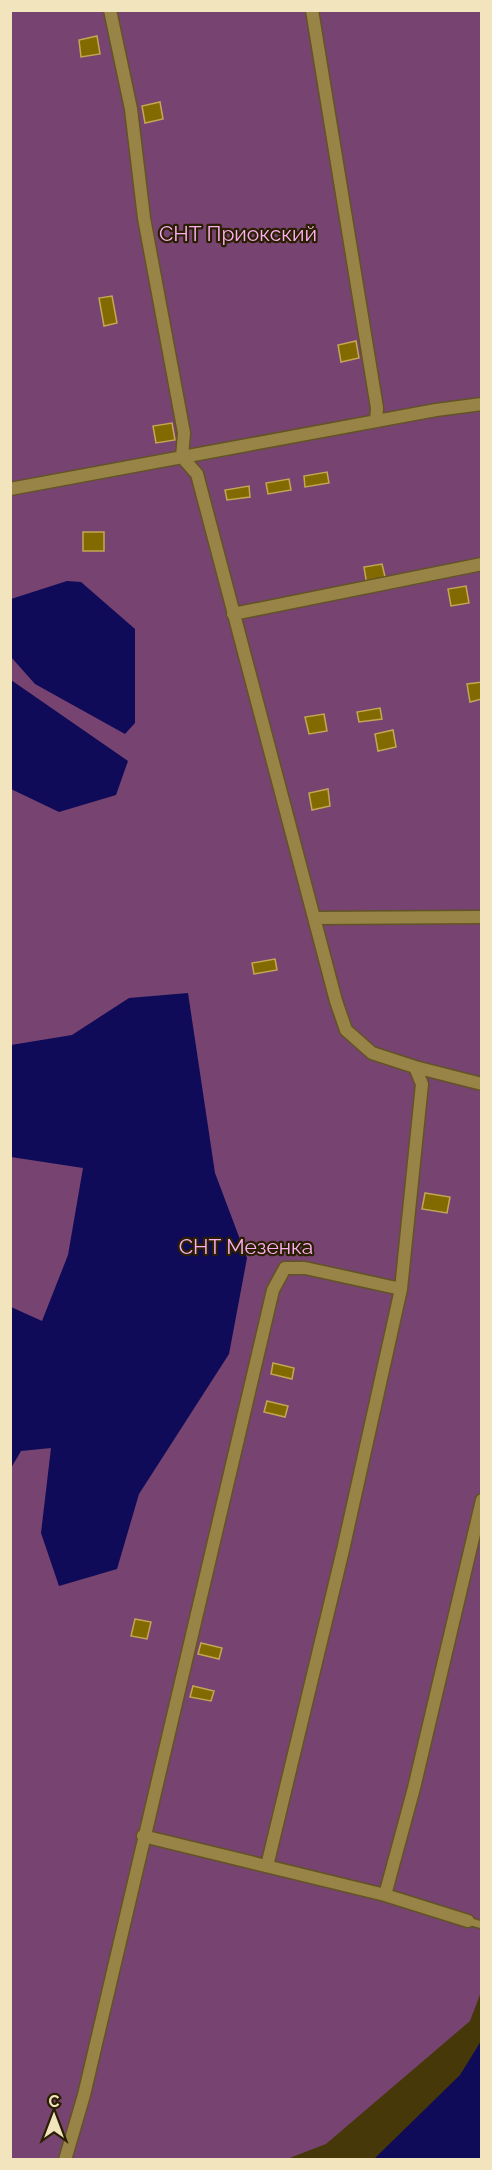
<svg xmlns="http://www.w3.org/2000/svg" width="492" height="2170" viewBox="0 0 492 2170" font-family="Raleway,sans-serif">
<rect width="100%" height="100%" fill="#463808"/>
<path fill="#774370" d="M11 11H481V1992L470 2021 326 2144 287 2159 11 2160Z"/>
<path fill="#0f0b58" d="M67 581 81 582 135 629V723L125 734 35 684 11 657V599Z
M11 680 128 761 116 795 59 812 11 789Z
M188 993 215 1173 247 1258 229 1354 139 1494 117 1569 59 1586 41 1533 51 1448 21 1451 11 1468V1307L42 1321 68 1255 83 1168 11 1157V1045L72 1035 129 998Z
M481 2041V2159H374L460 2075Z"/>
<path fill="#826900" stroke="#c2a853" stroke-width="1.5" d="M97 36 100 54 81 57 79 40Z
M160 102 163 119 145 123 142 106Z
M112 296 117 323 104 326 99 298Z
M356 341 359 358 341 362 338 345Z
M172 423 175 440 156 443 153 426Z
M327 472 329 483 305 487 304 476Z
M289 479 291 490 268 494 266 483Z
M249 486 250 497 227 500 225 490Z
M83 532H104V551H83Z
M382 564 386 581 367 585 364 567Z
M466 586 469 603 451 606 448 589Z
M482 682V699L470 702 467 684Z
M380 708 382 719 359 722 357 712Z
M324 714 327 731 309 734 305 717Z
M393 730 396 747 378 751 375 734Z
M328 789 330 806 312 810 309 793Z
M275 959 277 970 254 974 252 963Z
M425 1193 450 1197 447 1213 422 1209Z
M273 1363 294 1368 292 1379 271 1374Z
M267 1401 288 1406 285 1417 264 1412Z
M135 1619 151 1622 147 1639 131 1636Z
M201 1643 222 1648 219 1659 198 1654Z
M193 1686 214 1691 211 1701 190 1697Z"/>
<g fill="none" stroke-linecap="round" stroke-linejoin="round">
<defs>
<path id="lane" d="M468 1921 482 1925"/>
<path id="street" d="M110 10 131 109 144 218 184 433 182 457 197 474 336 1001 346 1030 372 1053 415 1067 482 1084
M312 10 377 408 376 421
M10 489 436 410 482 404
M233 614 482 564
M314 918 482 917
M143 1836 385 1895 468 1921
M267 1866 343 1550 401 1289 422 1084 415 1067
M385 1895 414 1788 482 1500
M65 2160 84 2095 273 1290 285 1268H305L401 1289"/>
</defs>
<use href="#lane" stroke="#625425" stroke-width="10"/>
<use href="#street" stroke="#625425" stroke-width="15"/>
<use href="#lane" stroke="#988446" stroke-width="7"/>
<use href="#street" stroke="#988446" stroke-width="12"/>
</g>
<g text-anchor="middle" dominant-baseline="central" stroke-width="4.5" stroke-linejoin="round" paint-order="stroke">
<g font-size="21" fill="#feaef2" stroke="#2a1f00">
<text x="238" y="233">СНТ Приокский</text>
<text x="246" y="1246">СНТ Мезенка</text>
</g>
</g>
<rect width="492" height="2170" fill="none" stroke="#f2e5bd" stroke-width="24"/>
<g transform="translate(54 2116)" stroke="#2a1f00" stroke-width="4.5" paint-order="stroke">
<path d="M0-4.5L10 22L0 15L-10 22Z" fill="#f2e5bd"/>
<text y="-9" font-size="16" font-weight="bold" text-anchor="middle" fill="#f2e5bd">С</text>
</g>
</svg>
